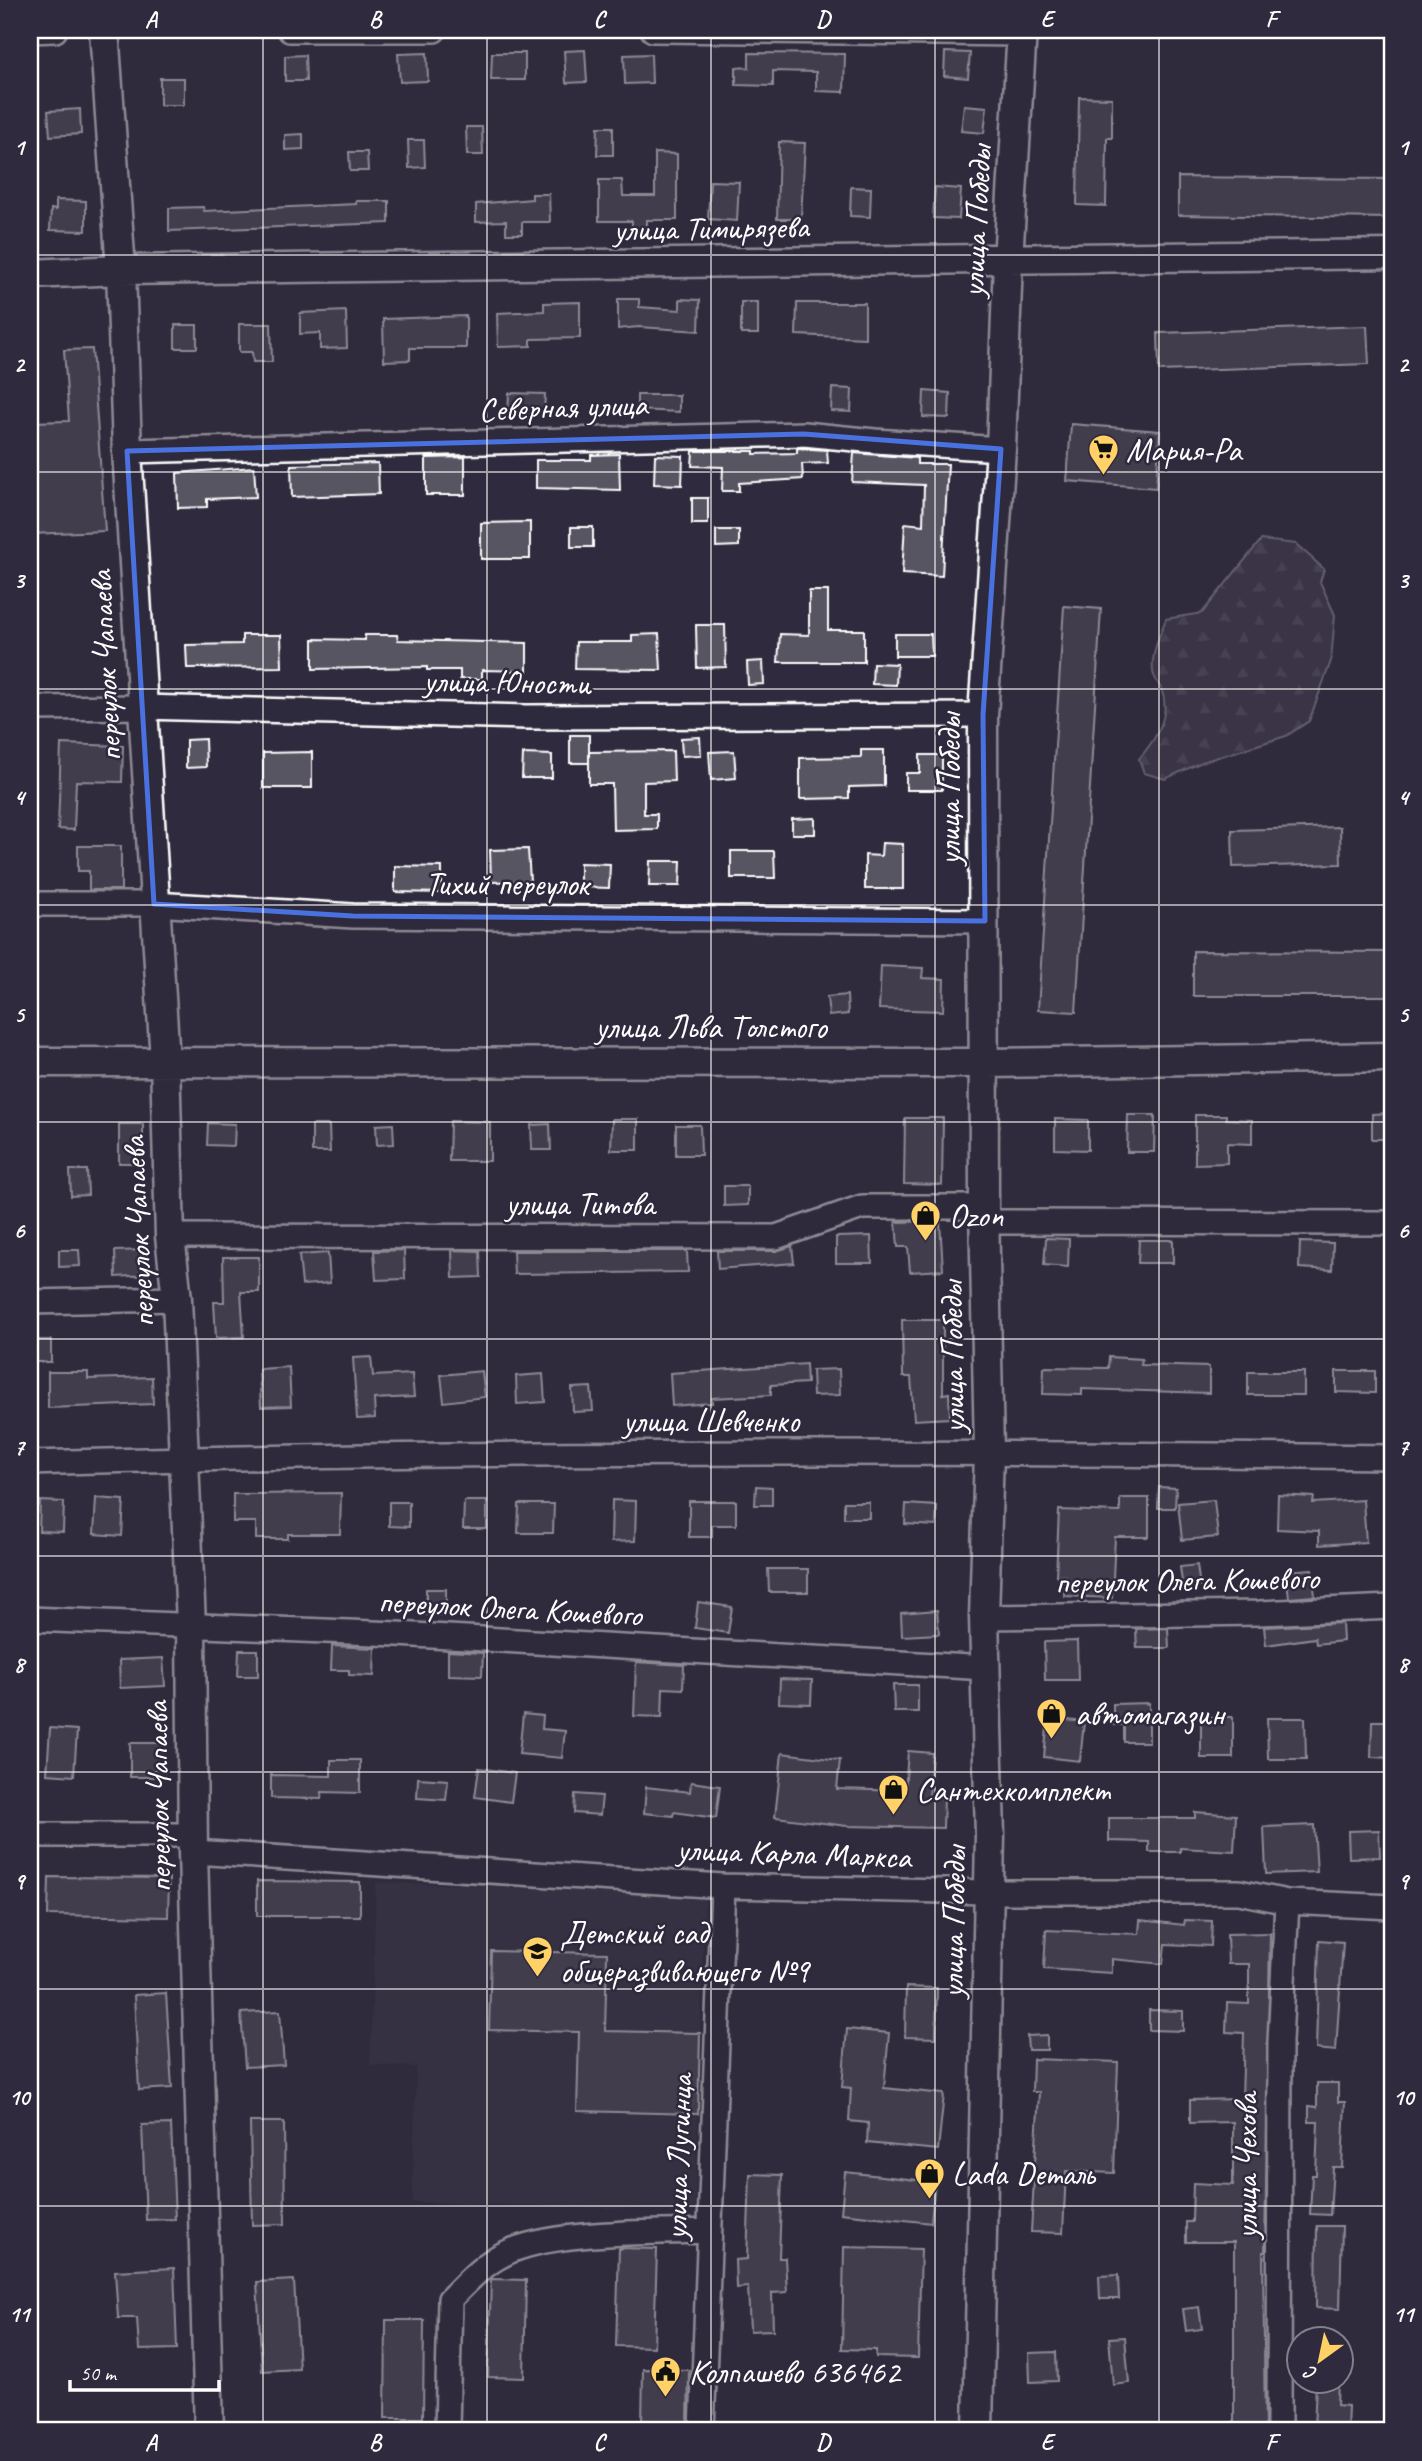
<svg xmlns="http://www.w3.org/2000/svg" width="1422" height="2461" viewBox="0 0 1422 2461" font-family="Caveat,sans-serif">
<defs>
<pattern id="forest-firs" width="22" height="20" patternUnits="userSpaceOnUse" patternTransform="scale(1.75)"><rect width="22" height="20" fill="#464152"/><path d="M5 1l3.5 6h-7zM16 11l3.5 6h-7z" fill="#625e6c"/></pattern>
</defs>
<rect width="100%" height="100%" fill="#2f2a3d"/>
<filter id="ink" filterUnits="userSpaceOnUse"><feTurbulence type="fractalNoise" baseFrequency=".0143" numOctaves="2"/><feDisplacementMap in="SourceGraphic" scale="14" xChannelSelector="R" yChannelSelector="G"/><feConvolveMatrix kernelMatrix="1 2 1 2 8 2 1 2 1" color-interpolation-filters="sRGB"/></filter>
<g filter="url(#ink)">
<path fill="#3c3749" d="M376 1882 705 1893 695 2211 412 2202 416 2067 370 2065Z"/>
<path fill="url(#forest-firs)" stroke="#a2a0a8" stroke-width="2" d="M1261 540 1296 544 1324 569 1320 582 1335 615 1331 661 1309 721 1286 736 1202 762 1165 779 1144 773 1139 759C1155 740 1171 717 1162 691 1160 684 1153 678 1153 671 1151 654 1160 634 1166 619L1202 613Z"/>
<path fill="#595564" stroke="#fff" stroke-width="2" d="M585 50 587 82 566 83 564 51Z
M945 52 970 53 968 78 944 76Z
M427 53 428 81 400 82 398 54Z
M492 53H525V80H491Z
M749 53 845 54 844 92 816 91V72L773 71V86L736 85V67L749 68Z
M651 54 652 83 625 84 624 55Z
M305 55 306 81H285V56Z
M160 78H184V105H160Z
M1079 97 1112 98V138H1107L1106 206 1077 205Z
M964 105 987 107 984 133 961 131Z
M80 109 81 134 50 136 48 111Z
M466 127H482L483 155H467Z
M598 127H613V155H597Z
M303 134V149L285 150V135Z
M408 140H424L425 167 409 168Z
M779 142 805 143 801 219H777Z
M349 152H367L368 171H350Z
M655 153 677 154V220H647V229H632V221H599V180H622L623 196H655Z
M1178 177 1392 179V218L1178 215Z
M710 181 739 182 737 221 708 219Z
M851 187 871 188 870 217 850 216Z
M935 187 961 189 959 219 933 218Z
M532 194H549L550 222H522V234H506V221L476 222V204L532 199Z
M56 200 86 201V231L50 230 51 209 56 210Z
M356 201H389V223L169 231V208L203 207 204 211 356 204Z
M618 299H639V307L680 310V299L700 300 699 331 639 327 618 329Z
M580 302V338L531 339V346L498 347 497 313 544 311V303Z
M741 302H758V334H741Z
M797 303H865V338L796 335Z
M346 311 347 348 320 349V333L300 334V313Z
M466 316V348H410V360L384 361 383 319Z
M239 324H271L272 362H253L252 352H239Z
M175 325H197V348H175Z
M1367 326 1369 364 1159 371 1158 333Z
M92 349 105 531 30 534V422L69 421 64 350Z
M832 388 852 389 851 412 831 411Z
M924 391 950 393 949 418 923 417Z
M509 393 545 394 544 415 508 414Z
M637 395H679V412L637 410Z
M1071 424 1160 431 1156 488 1067 481Z
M797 448 827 450 828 463 802 464 803 479 739 483V491H722L723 467 692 466 693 451H754V454L797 453Z
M854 453 917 458V464H948L942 576 902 574 905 523 923 525 924 485 852 482Z
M619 454 620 490 536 488V460H591V455Z
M655 455 683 456 682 485 654 484Z
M465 457V495H426V458Z
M378 463 379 494 292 497 291 465Z
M254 467 256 497 207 499V507L178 508 177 473Z
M692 498H708V524H692Z
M530 522V559H481V523Z
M571 527H593V547H571Z
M716 530H739V546L716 547Z
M809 591H828V630H864V662H778L780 634 809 635Z
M1064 606 1101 609 1076 1012 1038 1010Z
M696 625H725L726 667 697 668Z
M659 634 661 670 575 669 576 642H632V635Z
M895 634H931L932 656H895Z
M242 635H281L282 667 187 668 186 645 242 644Z
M365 635H397L398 640 527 643V671L482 670V679H460V670H427V667L313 669V639L365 640Z
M763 661 764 684 748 685 747 662Z
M873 663 897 664 896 685 872 684Z
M570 735H589V763H570Z
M700 737 701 755 682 756 681 738Z
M205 739 206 767 186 768V740Z
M61 744 123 746 122 782 76 781 74 830 58 829Z
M861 750H884V786L849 787V798L800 799V758L861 757Z
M673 751 674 781 644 782V814H657V829L613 830 612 784H589V752Z
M734 751 736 778 711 780 709 752Z
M312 752V788H263V753Z
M523 754 552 755V778H522Z
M920 755H942V790H906V773H920Z
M815 818V834H792V819Z
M1340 827 1341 864 1233 867 1232 830Z
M882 843 903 844V889H865V855L881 856Z
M78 846H121V890H89V871H78Z
M528 849 530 881 491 882 490 850Z
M731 851H774L775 878H731Z
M650 861H681L680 886H649Z
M580 863 610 864 609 888 580 887Z
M395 866 442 867V893L395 892Z
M1193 951 1392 952V996H1193Z
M881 966 923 968 922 978 944 979 943 1011 879 1009Z
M847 995 848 1014 829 1016 827 997Z
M1392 1113V1139H1372V1114Z
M1128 1115H1155L1154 1152H1127Z
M1195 1115H1226V1119L1252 1120V1144L1227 1143V1163L1195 1164Z
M905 1118H943L942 1185 904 1184Z
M612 1119H638V1150H611Z
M1055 1119 1088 1120V1150L1055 1149Z
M450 1121 490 1122V1161H449Z
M208 1123 235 1124 234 1146 207 1145Z
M119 1124H143V1163H119Z
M393 1124 394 1144 377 1145 376 1125Z
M550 1124 551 1150H532L531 1125Z
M312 1125H329L330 1152H312Z
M676 1125H700L701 1155H676Z
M70 1170H87L88 1195 71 1196Z
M724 1186H748V1205L724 1206Z
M940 1221 943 1270 910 1272 908 1247H898L896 1222Z
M871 1236 872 1263H836V1237Z
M1046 1238 1069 1239 1068 1267 1044 1265Z
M1139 1240H1173V1263H1138Z
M1300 1242 1333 1243 1332 1270 1299 1268Z
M792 1246 794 1263 718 1269 717 1251H776Z
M59 1250H79L80 1266 59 1267Z
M146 1250 147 1275 116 1277 115 1251Z
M404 1250 405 1279 376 1280 374 1251Z
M452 1250 480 1251 481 1277 453 1278Z
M513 1251H687L688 1272 514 1274Z
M328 1253 330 1283 302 1285 299 1255Z
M223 1257H259V1292H241L244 1337 216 1338 214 1302H224Z
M902 1320H943V1394L949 1393 950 1418 914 1420 911 1377H903Z
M30 1340H51V1362H30Z
M371 1357 373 1376 412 1374 414 1397 374 1399 375 1418 357 1419 353 1358Z
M1109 1357 1142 1359 1141 1365 1209 1367V1393L1082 1389V1395L1043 1394 1044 1367 1108 1368Z
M806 1364 807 1383 771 1385V1395L712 1398V1403L672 1406 670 1373Z
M289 1367 291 1406 261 1407 259 1369Z
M839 1369 840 1395 813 1396 812 1370Z
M482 1371 485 1397 444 1402 441 1375Z
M1336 1371H1375V1393L1336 1392Z
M48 1372H88V1379L152 1377 153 1404 48 1408Z
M1248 1372H1304V1395H1248Z
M543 1374 545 1402 517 1404 516 1376Z
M591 1387 593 1411 573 1412 572 1388Z
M756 1486 772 1487V1505H755Z
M1159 1487 1176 1488 1175 1508H1158Z
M341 1493 340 1534H288V1539H256V1522H233V1494Z
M1278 1495 1314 1497 1313 1503 1363 1500 1366 1542 1319 1545V1531L1277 1529Z
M96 1498 124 1500 122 1536 94 1534Z
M1120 1498H1149V1537H1115L1112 1598 1064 1596 1065 1576H1056L1059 1510 1120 1512Z
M612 1500 636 1501 635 1541 611 1542Z
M1214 1500 1218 1537 1182 1540 1178 1503Z
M40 1501 64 1502 63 1532 39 1531Z
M464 1501H487V1529H463Z
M689 1501H736V1525H712V1537H689Z
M389 1502H409V1527L389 1526Z
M844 1502H869V1518H844Z
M519 1504H554L553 1533H518Z
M906 1504 937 1506 936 1526 905 1524Z
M1197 1565 1200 1587 1183 1589 1180 1567Z
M768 1569H808V1592H769Z
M1312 1569 1315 1596 1289 1598 1286 1571Z
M426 1589H446V1615H426Z
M698 1602 732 1607 728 1633 695 1628Z
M937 1610 939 1634 902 1636 901 1613Z
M1342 1623 1343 1641 1316 1644 1315 1638 1266 1645 1264 1627Z
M1168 1628 1169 1648H1137L1136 1629Z
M1077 1641 1078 1680H1045L1044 1642Z
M332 1646 375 1648 374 1676 349 1675V1670H331Z
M239 1650H258V1676H238Z
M448 1651 483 1653 482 1676 448 1675Z
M163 1658 165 1686 120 1688 119 1660Z
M636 1662 684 1665 683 1689 663 1688 662 1717 634 1716Z
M780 1679 812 1680 811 1704 779 1703Z
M893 1685H918V1712H894Z
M1149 1703V1742H1124V1725H1113V1704Z
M523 1714 543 1716 542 1729 565 1731 562 1758 519 1754Z
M1201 1717H1233V1758H1201Z
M1048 1718 1084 1722 1080 1761 1044 1757Z
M1267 1718H1305L1306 1759H1268Z
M1372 1721H1392V1758L1371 1757Z
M50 1728 77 1730 74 1776 47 1774Z
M130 1743H164V1777H130Z
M908 1751 932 1753 929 1798H944L943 1828 847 1826 775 1817 782 1753 840 1760 837 1789 905 1791Z
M331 1760H360V1793L322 1792 321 1799 271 1798V1775L331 1776Z
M479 1768 515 1773 511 1802 475 1797Z
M418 1778 448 1780 446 1800 417 1798Z
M691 1782 720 1786 716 1818 674 1812 673 1816 644 1813 646 1787 690 1792Z
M575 1794 602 1796 600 1815 574 1813Z
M1195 1812 1236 1815 1234 1851 1180 1848V1852H1149V1842L1109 1841V1818H1195Z
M1314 1825 1317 1872 1266 1874 1264 1827Z
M1379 1830 1380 1857 1349 1858 1348 1831Z
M49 1877 169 1878 168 1917 48 1915Z
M257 1881 360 1882V1916H257Z
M1140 1920 1184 1925 1185 1920 1212 1921 1211 1946 1165 1944 1163 1964 1112 1959V1973L1044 1969 1046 1930 1139 1934Z
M1270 1933 1265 2252H1263L1265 2431H1234V2242H1186V2222H1192L1193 2183 1233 2185V2122L1190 2123V2100L1242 2099 1244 2033 1226 2032 1227 2003 1249 2004V1964H1228L1227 1934Z
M1319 1940 1343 1942 1336 2051 1316 2049Z
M491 1951 607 1953 605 2031 700 2033 698 2114 577 2111 579 2032 489 2030Z
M906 1987 937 1988 936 2038 905 2037Z
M166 1993 172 2088 139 2090 134 1995Z
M1149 2010 1183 2011V2031L1149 2030Z
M280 2011 284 2065 245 2067 241 2013Z
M847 2029 889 2033 884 2088 944 2094 938 2150 867 2143 868 2123 849 2121 851 2088 842 2087Z
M1047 2035V2050H1028L1027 2036Z
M1033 2059 1118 2062 1114 2173 1066 2171 1063 2233 1031 2232 1039 2092H1032Z
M1317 2083H1338V2102H1345L1342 2167H1333L1330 2215 1310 2214 1312 2175H1316L1318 2122H1309V2106L1317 2107Z
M250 2122H284L285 2224 252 2225Z
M171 2124 175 2219 146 2220 142 2125Z
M845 2172 935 2182 931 2223 841 2213Z
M750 2174 782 2175 779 2258H785L787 2292 772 2293 773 2330 750 2331 748 2287 736 2288 735 2260 747 2259Z
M1317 2226H1342L1340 2309 1316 2308Z
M844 2247 921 2249 918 2358 876 2357V2350L842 2349Z
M619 2248 657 2249 654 2347 616 2346Z
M174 2268 177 2349 139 2350 137 2318H118L115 2271Z
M1118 2275 1119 2299H1100L1099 2276Z
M491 2279 526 2280 524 2378 488 2377Z
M294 2280 299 2369 262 2371 257 2282Z
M1199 2307 1202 2329 1186 2331 1183 2309Z
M386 2320H424L423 2418H385Z
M1125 2337 1129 2383 1113 2385 1109 2338Z
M1056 2352 1057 2381 1030 2382 1029 2353Z
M643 2369 689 2370 688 2426 642 2425Z
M1316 2381H1338L1337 2405 1348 2406 1347 2431H1314Z"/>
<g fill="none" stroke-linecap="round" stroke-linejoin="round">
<defs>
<path id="minor" d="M290 30H434
M653 30 1022 34
M30 31 55 30
M127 451 804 434 875 441 1001 449
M30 708 142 707 526 717 983 715
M30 904H154L353 916 985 921
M984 1222 1392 1223
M170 1236 776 1237 862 1207H984
M30 1302 177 1299
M30 1463C484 1450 938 1451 1392 1457
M984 1617 1259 1613 1392 1607
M30 1619 397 1634 987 1668
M30 1835H193
M193 1852 723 1886 988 1892H1239L1287 1902 1392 1907
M447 2431 450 2299C466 2283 483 2264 504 2254 550 2230 654 2233 708 2231
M702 2431 723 1886
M1279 2431 1280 2042 1287 1902"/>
<path id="tertiary" d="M104 30 121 270 127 451 165 1061 170 1236 177 1299 184 1459 191 1625 193 1852 209 2431
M30 274 121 270 1392 254
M30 1062 986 1063 1392 1057
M978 2431 990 1835 984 1617 989 1452 984 1207 983 715 1001 449 1008 260 1022 30"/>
</defs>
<use href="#minor" stroke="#fff" stroke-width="28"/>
<use href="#tertiary" stroke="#fff" stroke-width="33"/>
<use href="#minor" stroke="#2f2a3d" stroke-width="23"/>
<use href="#tertiary" stroke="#2f2a3d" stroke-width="28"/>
</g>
</g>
<path d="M0 0H1422V2461H0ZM804 434 1001 449 983 715 985 921 353 916 154 904 127 451Z" fill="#2f2a3d" fill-opacity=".55" fill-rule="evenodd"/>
<path fill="none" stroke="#4a71e0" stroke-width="5" stroke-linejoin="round" d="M804 434 1001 449 983 715 985 921 353 916 154 904 127 451Z"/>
<path fill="none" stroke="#fff" stroke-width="2" stroke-opacity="0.55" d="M263 30V2431M487 30V2431M711 30V2431M935 30V2431M1159 30V2431M30 255H1392M30 472H1392M30 689H1392M30 905H1392M30 1122H1392M30 1339H1392M30 1556H1392M30 1772H1392M30 1989H1392M30 2206H1392"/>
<defs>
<symbol id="supermarket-pin" viewBox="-11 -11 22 30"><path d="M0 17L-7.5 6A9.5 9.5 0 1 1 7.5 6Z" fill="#ffd166" stroke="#2f2a3d"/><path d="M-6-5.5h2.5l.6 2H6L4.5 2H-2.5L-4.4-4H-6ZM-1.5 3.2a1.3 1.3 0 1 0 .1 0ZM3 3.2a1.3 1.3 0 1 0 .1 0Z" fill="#111"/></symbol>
<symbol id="shop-pin" viewBox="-11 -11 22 30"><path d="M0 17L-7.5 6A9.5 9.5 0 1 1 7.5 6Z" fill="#ffd166" stroke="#2f2a3d"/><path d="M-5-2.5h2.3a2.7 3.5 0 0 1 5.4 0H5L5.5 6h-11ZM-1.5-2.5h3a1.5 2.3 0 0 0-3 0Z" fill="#111"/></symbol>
<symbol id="school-pin" viewBox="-11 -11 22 30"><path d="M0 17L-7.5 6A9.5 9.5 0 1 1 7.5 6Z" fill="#ffd166" stroke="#2f2a3d"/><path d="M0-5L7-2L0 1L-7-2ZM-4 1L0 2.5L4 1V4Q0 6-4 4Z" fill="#111"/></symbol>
<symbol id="civic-pin" viewBox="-11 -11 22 30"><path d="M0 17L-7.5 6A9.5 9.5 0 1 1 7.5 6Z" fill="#ffd166" stroke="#2f2a3d"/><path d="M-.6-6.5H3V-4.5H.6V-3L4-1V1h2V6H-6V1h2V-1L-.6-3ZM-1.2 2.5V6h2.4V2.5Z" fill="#111"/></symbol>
</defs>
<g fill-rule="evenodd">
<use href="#supermarket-pin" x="1086" y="432" width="35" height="47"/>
<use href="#shop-pin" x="908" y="1198" width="35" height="47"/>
<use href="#shop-pin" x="1034" y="1696" width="35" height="47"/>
<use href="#shop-pin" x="876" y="1772" width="35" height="47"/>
<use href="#school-pin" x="520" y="1934" width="35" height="47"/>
<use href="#shop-pin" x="912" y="2156" width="35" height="47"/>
<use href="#civic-pin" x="648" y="2354" width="35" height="47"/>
</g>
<g text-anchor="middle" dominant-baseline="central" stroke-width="5" stroke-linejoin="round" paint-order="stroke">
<g font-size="33" fill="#fff" stroke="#2f2a3d">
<text transform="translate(976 221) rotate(-87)">улица Победы</text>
<text transform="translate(711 228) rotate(-1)">улица Тимирязева</text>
<text transform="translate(563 407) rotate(-2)">Северная улица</text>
<text transform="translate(105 666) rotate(-93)">переулок Чапаева</text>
<text transform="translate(507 682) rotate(1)">улица Юности</text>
<text transform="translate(949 789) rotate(-90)">улица Победы</text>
<text x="507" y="884">Тихий переулок</text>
<text x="711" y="1027">улица Льва Толстого</text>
<text x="580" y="1204">улица Титова</text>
<text transform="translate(138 1232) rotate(-93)">переулок Чапаева</text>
<text transform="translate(952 1357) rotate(-91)">улица Победы</text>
<text x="711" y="1421">улица Шевченко</text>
<text transform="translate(1187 1580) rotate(-1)">переулок Олега Кошевого</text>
<text transform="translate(510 1608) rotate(3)">переулок Олега Кошевого</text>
<text transform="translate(158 1797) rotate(-91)">переулок Чапаева</text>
<text transform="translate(794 1853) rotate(2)">улица Карла Маркса</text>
<text transform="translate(953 1922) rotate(-89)">улица Победы</text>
<text transform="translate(678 2157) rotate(-88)">улица Лугинца</text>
<text transform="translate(1246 2166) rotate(-90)">улица Чехова</text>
</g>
<g font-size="33" fill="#fff" stroke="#2f2a3d" text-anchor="start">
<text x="1126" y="450">Мария-Ра</text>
<text x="949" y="1216">Ozon</text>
<text x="1075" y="1714">автомагазин</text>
<text x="916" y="1790">Сантехкомплект</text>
<text x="560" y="1933">Детский сад<tspan x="560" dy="38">общеразвивающего №9</tspan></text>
<text x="952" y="2174">Lada Dеталь</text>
<text x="689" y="2372">Колпашево 636462</text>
</g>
</g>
<rect width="1422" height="2461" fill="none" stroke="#2f2a3d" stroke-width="77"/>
<g transform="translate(1320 2360) rotate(213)"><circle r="33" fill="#2f2a3d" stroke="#827f8b" stroke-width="2"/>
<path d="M0-5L12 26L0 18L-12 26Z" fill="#ffd166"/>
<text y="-10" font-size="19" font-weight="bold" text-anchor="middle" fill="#ffffff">С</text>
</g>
<path d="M70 2380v10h149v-10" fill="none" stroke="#ffffff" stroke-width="3.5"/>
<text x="80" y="2380" font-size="21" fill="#ffffff" stroke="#2f2a3d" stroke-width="5" paint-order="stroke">50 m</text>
<rect x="38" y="38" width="1346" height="2384" fill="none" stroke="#fff" stroke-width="2.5"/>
<g font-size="23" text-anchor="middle" font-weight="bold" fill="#fff">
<text x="151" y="27">A</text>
<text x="375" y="27">B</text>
<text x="599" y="27">C</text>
<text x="823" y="27">D</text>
<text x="1047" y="27">E</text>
<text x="1271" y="27">F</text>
<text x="19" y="155">1</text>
<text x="1403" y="155">1</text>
<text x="19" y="372">2</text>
<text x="1403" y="372">2</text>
<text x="19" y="588">3</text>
<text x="1403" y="588">3</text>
<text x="19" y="805">4</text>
<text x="1403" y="805">4</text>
<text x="19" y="1022">5</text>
<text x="1403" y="1022">5</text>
<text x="19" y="1238">6</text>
<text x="1403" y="1238">6</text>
<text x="19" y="1455">7</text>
<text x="1403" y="1455">7</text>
<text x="19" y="1672">8</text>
<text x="1403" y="1672">8</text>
<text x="19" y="1889">9</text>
<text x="1403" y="1889">9</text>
<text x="19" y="2105">10</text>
<text x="1403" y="2105">10</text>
<text x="19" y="2322">11</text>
<text x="1403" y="2322">11</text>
<text x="151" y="2450">A</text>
<text x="375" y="2450">B</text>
<text x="599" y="2450">C</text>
<text x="823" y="2450">D</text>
<text x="1047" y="2450">E</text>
<text x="1271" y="2450">F</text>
</g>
</svg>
